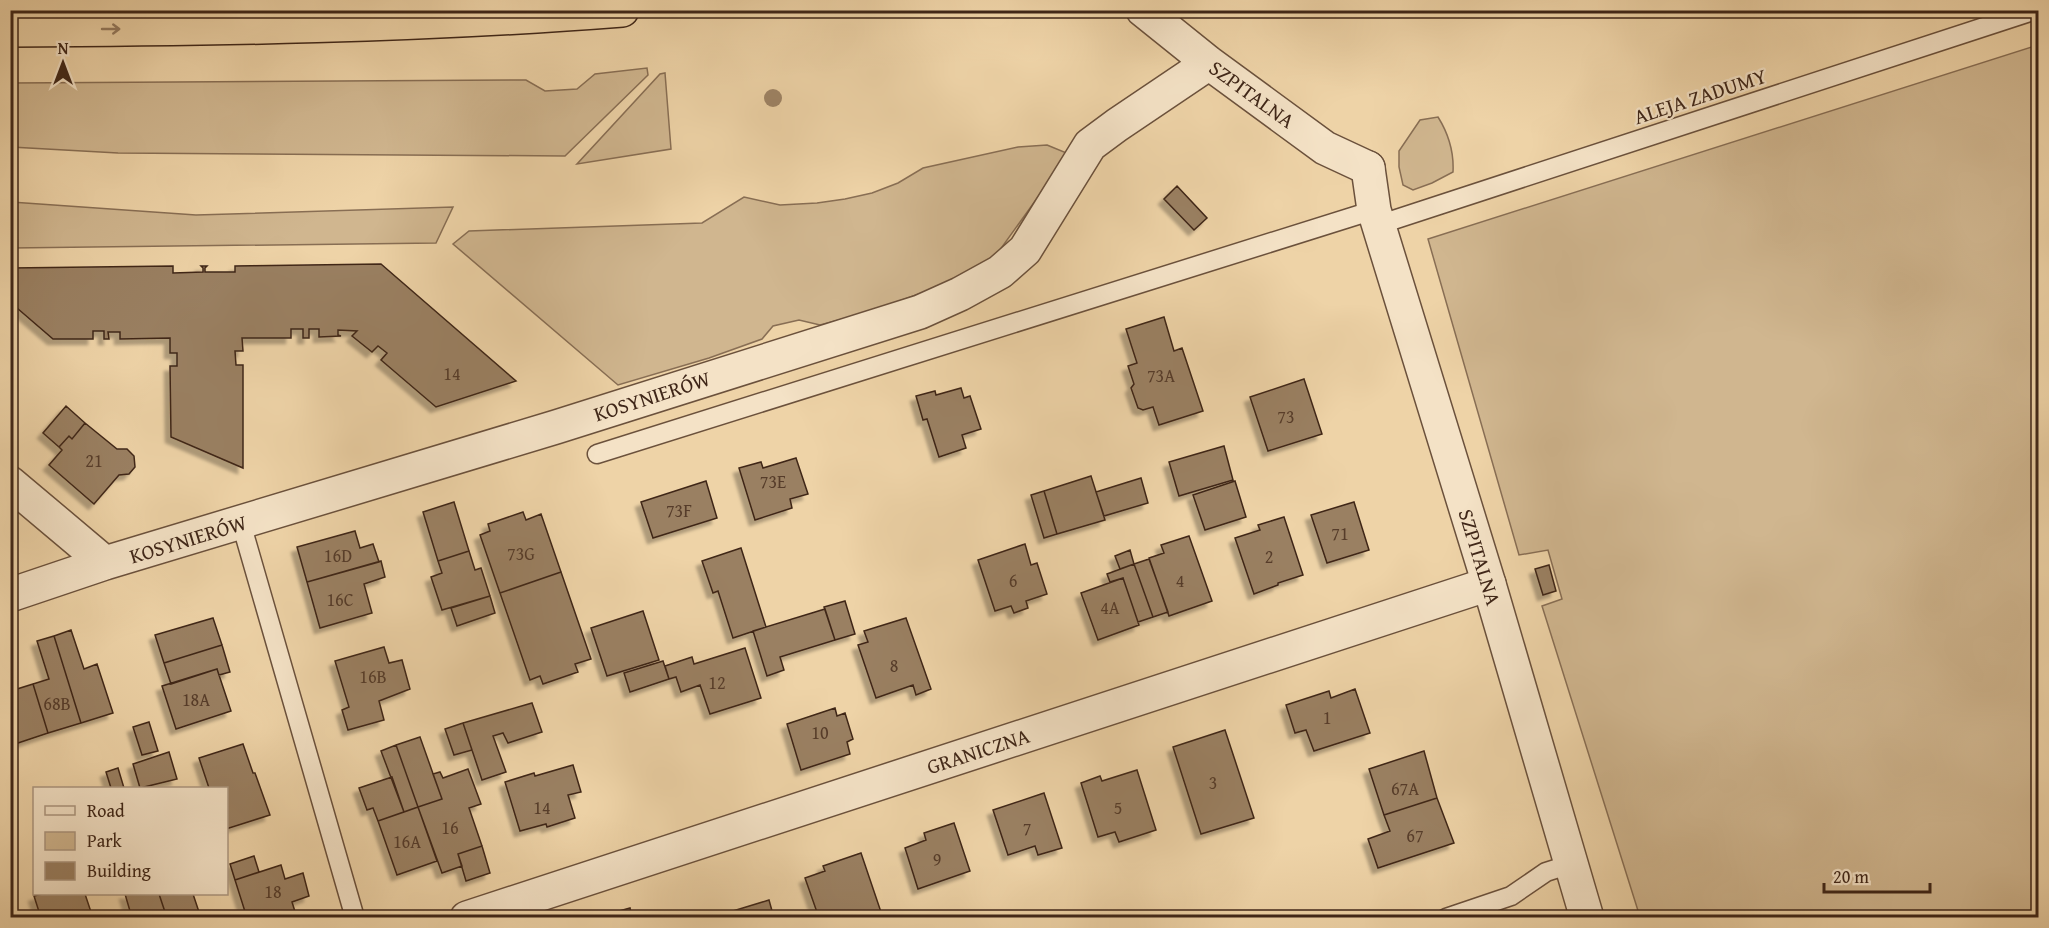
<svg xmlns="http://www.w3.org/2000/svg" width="2049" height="928" viewBox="0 0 2049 928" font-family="'Gentium Book Plus',serif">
<defs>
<filter id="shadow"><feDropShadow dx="-5.5" dy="5.5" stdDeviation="1.5" flood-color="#0004"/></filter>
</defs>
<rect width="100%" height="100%" fill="#eed3a7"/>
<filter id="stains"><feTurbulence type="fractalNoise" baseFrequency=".00333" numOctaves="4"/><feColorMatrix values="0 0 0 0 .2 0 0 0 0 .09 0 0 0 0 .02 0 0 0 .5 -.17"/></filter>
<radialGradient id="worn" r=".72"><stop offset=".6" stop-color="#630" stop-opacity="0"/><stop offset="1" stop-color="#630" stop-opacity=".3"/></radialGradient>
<path fill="#d0b68f" stroke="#886e54" stroke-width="1.5" d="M2038 45V917H1640L1542 606 1562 599 1548 550 1519 555 1428 239Z
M647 68 648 75 565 156 118 153 11 147V83L526 80 545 91 577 89 595 74Z
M665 73 671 149 577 164 660 74Z
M1438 117C1448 133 1454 153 1453 172L1432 183 1413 190 1403 185 1399 167V151L1420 120Z
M1047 145 1069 154 997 254 952 282 869 312 820 325 799 320 773 326 762 339 709 358 618 385 453 244 469 231 702 223 744 197 780 205 817 203 845 199 872 193 898 183 923 168 1018 147Z
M11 202 196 215 453 207 436 243 11 248Z"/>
<path fill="#9a8062" stroke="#3f2618" stroke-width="1.5" filter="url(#shadow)" d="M1177 186 1207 218 1194 230 1164 199Z
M381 264 516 381 436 407 381 360 387 353 378 346 372 352 352 336 357 331 338 330V335L341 336 319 337V329H309V338H303V329H291V338H242L243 351H235L236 365H243V468L171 437 170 366H177V353H170V338L120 339V332H108L109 339H104V331H93V339H53L10 302V268L173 266V273L203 272V268L201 266H207L205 268V272H235V266Z
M1164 317 1174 351 1182 348 1203 411 1159 425 1153 407 1143 410 1138 408 1131 388 1134 384 1128 366 1137 363 1126 329Z
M1304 379 1322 434 1268 451 1250 397Z
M961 388 964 398 970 396 981 429 962 435 966 448 939 457 927 419 923 420 916 396 935 391 936 395Z
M66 406 85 423 72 439 69 436 59 447 43 433Z
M85 423 117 449H127L134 456 135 467 129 474 119 475 94 504 49 465 62 450 59 447 69 436 72 439Z
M1224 446 1233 480 1179 496 1169 462Z
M796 458 808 494 790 499 792 508 755 520 739 468 761 462 763 468Z
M1091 476 1105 520 1057 534 1044 491Z
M1141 478 1148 503 1104 516 1096 492Z
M706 481 717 518 653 538 641 502Z
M1235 481 1246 517 1205 530 1193 495Z
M1044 491 1057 534 1044 538 1031 495Z
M454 502 469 551 438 561 423 512Z
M1354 502 1369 550 1327 563 1311 515Z
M523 512 526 520 541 514 561 572 500 593 480 535 490 531 488 524Z
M1284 517 1303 575 1278 583V585L1254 594 1235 538 1260 530 1258 525Z
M355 531 360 548 373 544 379 562 307 582 297 547Z
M1189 536 1212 601 1169 616 1149 558 1164 553 1161 545Z
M1025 544 1031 565 1037 563 1047 594 1026 601 1028 608 1014 613 1011 606 995 611 978 560Z
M741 548 766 627 733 638 718 591 713 593 702 561Z
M1130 550 1134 564 1120 569 1115 556Z
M469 551 475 570 481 568 490 596 442 610 431 577 442 573 438 561Z
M1149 559 1168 612 1153 617 1134 564Z
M381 561 385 577 364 584 372 613 320 628 307 582Z
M1134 564 1153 617 1138 622 1123 578 1110 582 1107 574Z
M1549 565 1556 591 1543 595 1535 569Z
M561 572 591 659 575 664 578 672 543 684 540 676 530 680 500 593Z
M1123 578 1139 625 1098 640 1081 593Z
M490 596 495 613 457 626 451 608Z
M845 601 855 634 835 640 824 607Z
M825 609 835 640 780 657 784 670 767 676 753 631Z
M643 611 659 660 607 676 591 628Z
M213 618 222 645 164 663 155 635Z
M906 618 931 689 916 695 913 685 876 698 858 645 868 642 864 631Z
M71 630 84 669 97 664 113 713 81 723 54 636Z
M54 636 81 723 48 733 33 684 49 679 37 641Z
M222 645 230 672 219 675 217 669 171 684 164 663Z
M384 647 389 663 402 660 410 689 379 701 384 720 348 730 342 710 349 707 335 661Z
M745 648 761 698 710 714 700 685 681 692 676 677 669 679 665 666 692 657 694 664Z
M663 661 669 679 630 692 624 673Z
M10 669 17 689 33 684 48 733 15 744 10 729Z
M217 669 231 711 176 729 162 686Z
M1355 689 1370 733 1314 751 1306 730 1295 733 1286 705 1329 691 1331 698Z
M532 703 542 732 508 743 503 733 493 736 506 772 482 780 463 723Z
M835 708 837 716 845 713 853 739 847 742 850 754 801 770 787 724Z
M149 722 158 751 142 755 133 727Z
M463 723 472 750 454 755 445 729Z
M1225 730 1254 818 1201 834 1173 747Z
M420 737 442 799 418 807 396 745Z
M243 744 253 773H255L270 815 226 829V788H209L199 758Z
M396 745 418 807 404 812 381 751Z
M1424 751 1437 798 1384 815 1369 769Z
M169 752 177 779 140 788 133 764Z
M573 765 581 792 568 795 575 818 547 827 546 824 520 831 505 782 534 773 535 776Z
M118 768 124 788H111L106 772Z
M468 769 481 804 469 808 482 846 458 854 462 866 442 873 418 807 442 799 433 774 440 772 443 778Z
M1137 770 1156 830 1119 842 1115 832 1098 837 1081 783 1100 776 1102 781Z
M392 777 404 812 378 821 373 808 367 810 359 788Z
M1044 793 1062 848 1038 855 1035 846 1008 855 993 810Z
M1437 798 1454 843 1378 868 1368 839 1390 831 1384 815Z
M418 807 437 861 397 875 378 821Z
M954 823 970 871 918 889 905 848 926 840 924 833Z
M482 846 490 873 466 881 458 854Z
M861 853 883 918H819L805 878 825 871 823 866Z
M254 856 259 872 235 880 230 864Z
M281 865 285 879 303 873 309 896 292 902 297 918H247L235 880Z
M42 894H85L93 918H41L34 896Z
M125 894H159L167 918H132Z
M159 894H193L201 918H167Z
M769 900 774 918H724L723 914Z
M630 908 632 918H606L605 915Z"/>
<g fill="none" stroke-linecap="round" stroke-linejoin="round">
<defs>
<path id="service" d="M1378 225 2036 10
M597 454 1374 210
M241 523 355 918
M1446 918 1511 896 1546 872 1571 864"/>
<path id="minor" d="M1143 10 1209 63 1325 148 1368 168
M10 483 105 563
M10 595 105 563 556 427 920 312 960 294 1000 272 1025 250 1090 145 1117 125 1209 63
M467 918 1489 584"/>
<path id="tertiary" d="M1368 168 1374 210 1489 584 1587 918"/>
<path id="motorway" d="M10 30C214 29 419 26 622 10"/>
</defs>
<use href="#service" stroke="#6b513c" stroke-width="21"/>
<use href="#minor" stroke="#6b513c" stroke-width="36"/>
<use href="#tertiary" stroke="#6b513c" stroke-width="36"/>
<use href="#motorway" stroke="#3f2618" stroke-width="36"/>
<use href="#service" stroke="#f4e2c6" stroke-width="18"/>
<use href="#minor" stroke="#f4e2c6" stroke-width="33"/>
<use href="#tertiary" stroke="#f4e2c6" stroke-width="33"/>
<use href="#motorway" stroke="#eed3a7" stroke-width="33"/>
</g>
<circle fill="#9e8466" cx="773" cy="98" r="9"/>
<defs><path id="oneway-shaft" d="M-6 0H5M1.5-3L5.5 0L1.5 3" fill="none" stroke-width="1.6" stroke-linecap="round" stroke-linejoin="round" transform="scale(1.5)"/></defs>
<use stroke="#967c60" href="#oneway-shaft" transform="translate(111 29)"/>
<g text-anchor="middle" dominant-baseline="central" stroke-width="4.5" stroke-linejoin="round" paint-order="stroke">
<g font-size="18" fill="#563c2a">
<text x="452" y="373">14</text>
<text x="1161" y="375">73A</text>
<text x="1286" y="416">73</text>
<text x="94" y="460">21</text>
<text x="773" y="481">73E</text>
<text x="679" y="510">73F</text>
<text x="1340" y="533">71</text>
<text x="521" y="553">73G</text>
<text x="338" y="555">16D</text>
<text x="1269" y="556">2</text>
<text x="1013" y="580">6</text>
<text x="1180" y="580">4</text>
<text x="340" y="599">16C</text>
<text x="1110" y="607">4A</text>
<text x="894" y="665">8</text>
<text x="373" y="676">16B</text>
<text x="717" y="682">12</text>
<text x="196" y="699">18A</text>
<text x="57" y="703">68B</text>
<text x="1327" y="717">1</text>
<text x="820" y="732">10</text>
<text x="1213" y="782">3</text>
<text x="1405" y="788">67A</text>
<text x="542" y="807">14</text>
<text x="1118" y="807">5</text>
<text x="450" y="827">16</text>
<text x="1027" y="828">7</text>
<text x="1415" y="835">67</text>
<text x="407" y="841">16A</text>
<text x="937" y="859">9</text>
<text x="273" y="891">18</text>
</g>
<g font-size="21" fill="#3f2618" stroke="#f4e2c6">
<text transform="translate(1252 94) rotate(36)">SZPITALNA</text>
<text transform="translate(1700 96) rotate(-18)">ALEJA ZADUMY</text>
<text transform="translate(652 396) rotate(-18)">KOSYNIERÓW</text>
<text transform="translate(188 539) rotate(-17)">KOSYNIERÓW</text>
<text transform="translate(1480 557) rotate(73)">SZPITALNA</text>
<text transform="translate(978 751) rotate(-18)">GRANICZNA</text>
</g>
</g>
<rect width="2049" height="928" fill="none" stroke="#eed3a7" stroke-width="36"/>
<rect x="12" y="12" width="2025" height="904" fill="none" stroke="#3f2618" stroke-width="3"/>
<rect x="18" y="18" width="2013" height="892" fill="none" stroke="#3f2618" stroke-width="1.5"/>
<rect x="33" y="787" width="195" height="108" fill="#f4e2c6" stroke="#ac9780" stroke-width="1.5"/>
<rect x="45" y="806" width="30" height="9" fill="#f4e2c6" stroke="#ac9780" stroke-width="1.5"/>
<text x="87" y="817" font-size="18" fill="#3f2618">Road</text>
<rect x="45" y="832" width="30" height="18" fill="#d0b68f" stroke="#ac9780" stroke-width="1.5"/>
<text x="87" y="847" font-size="18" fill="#3f2618">Park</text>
<rect x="45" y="862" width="30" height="18" fill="#9a8062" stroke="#ac9780" stroke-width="1.5"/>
<text x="87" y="877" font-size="18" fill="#3f2618">Building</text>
<g transform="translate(63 63)" stroke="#f4e2c6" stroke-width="4.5" paint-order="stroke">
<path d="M0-4.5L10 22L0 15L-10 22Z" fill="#3f2618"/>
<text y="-9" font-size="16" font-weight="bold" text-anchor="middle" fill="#3f2618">N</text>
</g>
<path d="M1824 883v9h106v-9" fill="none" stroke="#3f2618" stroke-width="3"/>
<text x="1833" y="883" font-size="18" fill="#3f2618" stroke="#f4e2c6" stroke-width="4.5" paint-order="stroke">20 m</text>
<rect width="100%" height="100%" filter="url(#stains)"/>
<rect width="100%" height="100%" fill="url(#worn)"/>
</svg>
